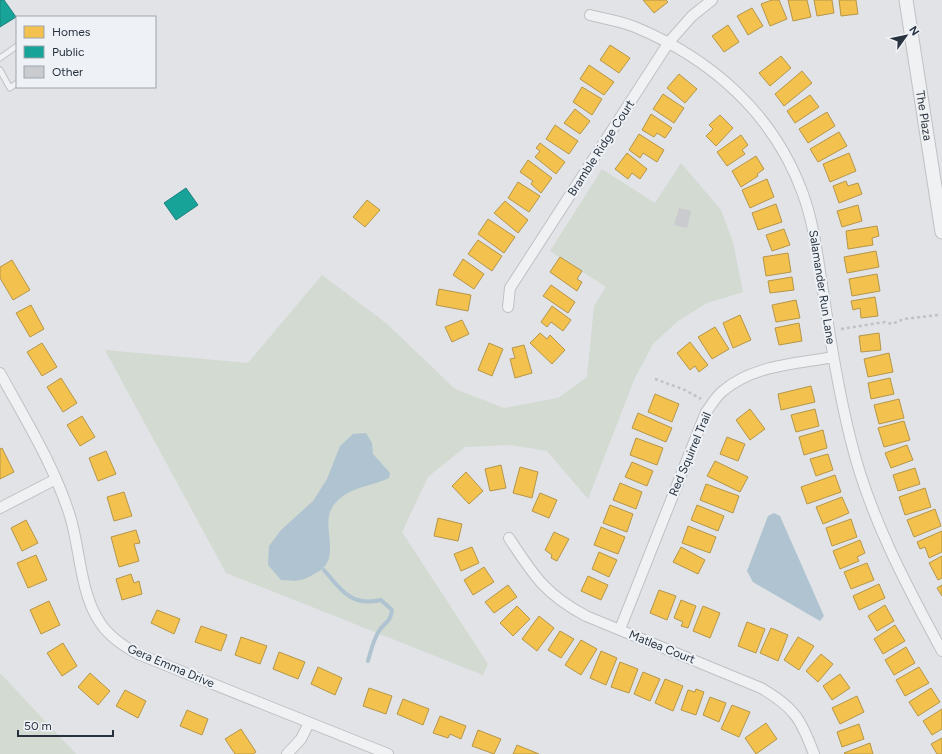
<svg xmlns="http://www.w3.org/2000/svg" width="942" height="754" viewBox="0 0 942 754" font-family="Figtree,sans-serif">
<rect width="100%" height="100%" fill="#e1e3e6"/>
<path fill="#d2dad1" d="M681 163 721 210 733 242 743 292 707 303 678 321 653 344 634 380 588 499 547 451 511 445 465 447 428 477 402 532 488 664 483 675 226 573 105 350 248 363 322 275 386 323 455 389 504 408 558 398 587 377 594 306 606 287 550 251 602 169 655 203Z
M0 673 76 754H0Z"/>
<path fill="#afc3d1" d="M366 433 372 443 373 454 390 473 389 478C370 487 346 487 333 506 319 526 344 559 316 573 301 582 298 581 281 580L268 565 269 546 281 530 313 501 327 479 340 446 353 434Z
M774 513 780 516 824 616 820 621 753 582 747 571 768 516Z"/>
<path fill="#f2c14e" stroke="#b5964a" d="M643 0H666L668 2 654 13Z
M772 0H779L787 19 770 26 761 4Z
M788 0H807L811 17 793 21Z
M814 0H832L834 13 817 16Z
M839 0H856L858 14 841 16Z
M752 8 763 26 748 35 737 16Z
M728 25 739 42 724 52 712 36Z
M610 45 630 58 619 73 600 60Z
M781 56 791 68 770 86 759 73Z
M589 65 614 82 604 95 580 79Z
M802 71 812 83 784 106 775 94Z
M679 74 697 89 685 103 667 88Z
M582 87 602 99 592 115 573 102Z
M663 94 684 108 674 123 653 109Z
M810 95 819 107 795 123 787 111Z
M575 109 590 121 580 134 564 123Z
M827 112 835 126 808 143 799 129Z
M651 114 672 128 665 138 657 133 654 137 642 130Z
M720 115 733 128 716 146 706 136 713 129 709 125Z
M555 125 578 141 569 154 546 139Z
M839 132 847 146 818 162 810 149Z
M639 134 664 150 657 162 643 153 640 158 629 150Z
M741 135 748 145 742 150 745 154 727 166 717 152Z
M540 143 565 162 556 174 535 157 540 151 536 148Z
M627 153 647 169 640 179 632 173 628 179 615 169Z
M849 153 856 171 830 182 823 164Z
M756 156 764 169 757 174 758 176 741 187 732 171Z
M528 160 552 178 541 193 531 184 533 181 520 172Z
M767 179 774 197 750 208 742 190Z
M846 181 848 186 858 183 862 194 839 203 833 186Z
M518 182 540 196 529 212 508 198Z
M367 200 380 210 365 227 353 217Z
M505 201 528 220 518 233 494 213Z
M776 204 782 222 758 230 752 213Z
M858 205 862 221 842 227 837 211Z
M488 219 515 237 504 253 478 234Z
M877 226 879 236 872 238 873 245 848 249 846 231Z
M784 229 790 245 772 251 766 235Z
M478 240 502 256 492 271 468 254Z
M876 251 879 267 847 273 844 257Z
M788 253 791 272 766 276 763 257Z
M560 257 582 271 577 279 582 282 577 291 550 272Z
M463 259 484 274 474 289 453 275Z
M12 260 30 290 13 300 0 278V267Z
M877 274 880 291 852 296 849 279Z
M792 277 794 290 770 293 768 281Z
M551 285 575 302 568 313 543 296Z
M439 289 471 295 468 311 436 305Z
M875 297 878 316 861 318 860 308 853 310 851 301Z
M796 300 800 318 776 322 772 305Z
M31 305 44 329 30 337 16 313Z
M552 306 571 320 563 331 551 322 547 327 541 322Z
M740 315 751 340 733 348 723 323Z
M462 320 469 334 452 342 445 327Z
M799 323 802 341 779 345 775 328Z
M715 327 729 349 712 359 698 337Z
M540 333 547 339 550 335 565 350 552 364 530 343Z
M879 333 881 350 861 352 859 336Z
M690 342 708 365 699 372 695 366 690 370 677 353Z
M42 343 57 367 42 376 27 352Z
M489 343 503 349 492 376 478 370Z
M524 345 532 373 515 378 510 359 515 358 512 348Z
M889 353 893 372 868 377 864 359Z
M61 378 77 403 63 412 47 387Z
M890 378 894 394 871 399 868 383Z
M811 386 815 402 781 410 778 394Z
M655 394 679 404 672 422 648 412Z
M899 399 904 418 879 424 874 405Z
M750 409 765 429 750 440 736 420Z
M815 409 819 426 796 432 791 415Z
M638 413 672 428 666 442 632 428Z
M82 416 95 437 80 446 67 425Z
M904 421 910 440 884 447 878 428Z
M823 430 827 448 804 455 799 437Z
M727 437 745 444 738 461 720 454Z
M636 438 663 448 657 465 630 455Z
M907 445 913 460 891 468 885 453Z
M2 448 14 472 0 479V449Z
M106 451 116 474 98 481 89 458Z
M828 454 833 470 816 476 810 459Z
M715 461 748 477 740 492 707 476Z
M632 462 653 471 647 486 625 477Z
M501 465 506 488 490 491 485 469Z
M520 467 538 472 532 498 513 493Z
M915 468 920 484 898 491 893 475Z
M466 472 483 491 469 504 452 486Z
M835 475 841 492 807 504 801 487Z
M620 483 642 492 636 509 613 500Z
M706 484 739 496 733 513 700 500Z
M925 488 931 507 905 515 899 497Z
M124 492 132 516 114 521 107 497Z
M540 493 557 500 549 518 532 511Z
M842 497 849 513 823 524 816 507Z
M610 505 633 514 627 532 603 523Z
M697 505 724 516 718 531 691 520Z
M935 509 941 526 914 537 907 520Z
M438 518 462 524 458 541 434 536Z
M851 519 857 537 832 546 826 528Z
M26 520 38 543 22 551 11 528Z
M688 526 716 537 710 553 682 543Z
M601 527 625 537 618 554 594 545Z
M136 530 140 543 134 544 139 561 119 567 111 537Z
M942 531V552L929 558 925 547 920 549 917 542Z
M554 532 569 539 557 561 551 558 552 555 545 550Z
M860 540 865 553 857 557 859 561 840 569 833 551Z
M472 547 479 563 461 571 454 554Z
M681 547 705 560 698 574 673 562Z
M599 552 617 560 609 577 592 569Z
M36 555 47 580 28 588 17 563Z
M942 556V578L938 580 929 563Z
M867 563 874 580 851 589 844 572Z
M484 567 494 582 473 595 464 580Z
M131 574 134 583 139 581 142 594 122 600 116 579Z
M588 576 608 585 601 600 581 591Z
M879 584 885 598 859 610 853 596Z
M508 585 517 597 494 613 485 602Z
M942 585V596L937 588Z
M659 590 676 596 667 620 650 613Z
M681 600 696 606 688 628 681 626 683 622 674 618Z
M49 601 60 625 41 634 30 610Z
M885 605 894 621 877 631 868 616Z
M517 606 530 619 513 636 500 623Z
M703 606 720 613 710 638 693 631Z
M157 610 180 619 174 634 151 623Z
M539 616 554 628 537 651 522 639Z
M747 622 765 629 756 653 738 646Z
M895 625 905 641 883 654 874 639Z
M201 626 227 635 221 651 195 642Z
M771 628 788 635 778 661 760 653Z
M560 631 574 639 561 658 548 650Z
M241 637 267 646 260 664 235 655Z
M798 637 814 646 799 670 784 660Z
M581 640 597 649 581 675 565 665Z
M63 643 77 666 62 676 47 653Z
M906 647 915 663 894 675 885 660Z
M601 651 617 658 606 685 590 678Z
M279 652 305 662 298 679 273 669Z
M821 654 833 664 818 682 806 671Z
M620 662 638 669 629 693 611 687Z
M318 667 342 678 335 695 311 684Z
M919 667 929 683 905 696 896 680Z
M643 672 660 679 650 701 634 694Z
M90 673 110 691 98 705 78 687Z
M840 674 850 688 832 700 823 686Z
M665 679 683 686 673 711 655 703Z
M369 688 392 696 386 714 363 706Z
M931 688 940 702 918 716 909 702Z
M696 689 704 692 696 715 681 710 688 690 695 692Z
M125 690 146 701 138 718 116 706Z
M857 696 864 712 840 724 832 708Z
M710 697 726 703 719 722 703 715Z
M403 699 429 709 423 725 397 714Z
M732 705 750 712 739 737 721 729Z
M942 709V729L932 735 923 721Z
M187 710 208 719 202 735 180 726Z
M440 716 466 726 461 739 450 734 448 738 433 733Z
M766 723 777 739 756 754 745 738Z
M859 724 864 739 842 747 837 732Z
M241 729 256 752 253 754H235L225 739Z
M478 730 501 739 494 754 472 746Z
M942 738V754H937L931 744Z
M870 743 873 754H845L844 753Z
M517 745 539 754H513Z"/>
<path fill="#17a398" stroke="#1c817d" d="M0 0H4L16 17 0 27Z
M186 188 198 205 176 220 164 203Z"/>
<g fill="none" stroke-linecap="round" stroke-linejoin="round">
<path stroke="#afc3d1" stroke-width="4" d="M324 570C341 590 351 607 381 600L392 610C390 624 385 621 379 631 373 640 371 651 368 661"/>
</g>
<path fill="#c9cbce" d="M679 208 691 211 687 228 674 225Z"/>
<g fill="none" stroke-linecap="round" stroke-linejoin="round">
<defs>
<path id="service" d="M0 58 17 46
M0 70 10 88 17 83"/>
<path id="minor" d="M590 15C605 19 621 21 635 27 712 59 774 114 803 194 815 227 818 262 824 297 831 345 839 394 851 441 869 515 906 585 942 651
M508 307 510 288 669 42 692 16 712 0
M0 373C25 419 54 465 70 516 80 548 80 592 99 621 108 636 123 646 138 654L388 754
M0 508 56 479
M509 538C534 576 545 594 586 616L761 688C794 707 801 719 814 754
M620 629 706 412C711 406 716 396 723 391 753 365 796 364 833 357
M287 754 301 739 309 723"/>
<g id="tertiary">
<path id="s1" d="M906 0 942 232"/>
</g>
</defs>
<use href="#service" stroke="#bfc1c4" stroke-width="7"/>
<use href="#minor" stroke="#bfc1c4" stroke-width="12"/>
<use href="#tertiary" stroke="#bfc1c4" stroke-width="15"/>
<path stroke="#bfc2c6" stroke-width="2.5" stroke-dasharray="3 3" stroke-linecap="butt" d="M841 329 885 322 892 324 904 319 938 315
M655 379 685 390 701 399"/>
<use href="#service" stroke="#f0f1f2" stroke-width="5"/>
<use href="#minor" stroke="#f0f1f2" stroke-width="10"/>
<use href="#tertiary" stroke="#f0f1f2" stroke-width="13"/>
</g>
<g text-anchor="middle" dominant-baseline="central" stroke-width="4" stroke-linejoin="round" paint-order="stroke">
<g font-size="12" fill="#28323f" stroke="#eef2f6">
<text stroke="none"><textPath href="#s1" startOffset="117">The Plaza</textPath></text>
<text transform="translate(601 148) rotate(-57)">Bramble Ridge Court</text>
<text transform="translate(822 287) rotate(81)">Salamander Run Lane</text>
<text transform="translate(690 454) rotate(-67)">Red Squirrel Trail</text>
<text transform="translate(662 647) rotate(22)">Matlea Court</text>
<text transform="translate(171 666) rotate(23)">Gera Emma Drive</text>
</g>
</g>
<rect x="16" y="16" width="140" height="72" fill="#eef2f6" stroke="#9fa5ad"/>
<rect x="24" y="26" width="20" height="12" fill="#f2c14e" stroke="#9fa5ad"/>
<text x="52" y="36" font-size="12" fill="#28323f">Homes</text>
<rect x="24" y="46" width="20" height="12" fill="#17a398" stroke="#9fa5ad"/>
<text x="52" y="56" font-size="12" fill="#28323f">Public</text>
<rect x="24" y="66" width="20" height="12" fill="#c9cbce" stroke="#9fa5ad"/>
<text x="52" y="76" font-size="12" fill="#28323f">Other</text>
<g transform="translate(906 36) rotate(57)" stroke="#eef2f6" stroke-width="3" paint-order="stroke">
<path d="M0-3L7 15L0 10L-7 15Z" fill="#28323f"/>
<text y="-6" font-size="11" font-weight="bold" text-anchor="middle" fill="#28323f">N</text>
</g>
<path d="M18 730v6h95v-6" fill="none" stroke="#28323f" stroke-width="2"/>
<text x="24" y="730" font-size="12" fill="#28323f" stroke="#eef2f6" stroke-width="3" paint-order="stroke">50 m</text>
</svg>
